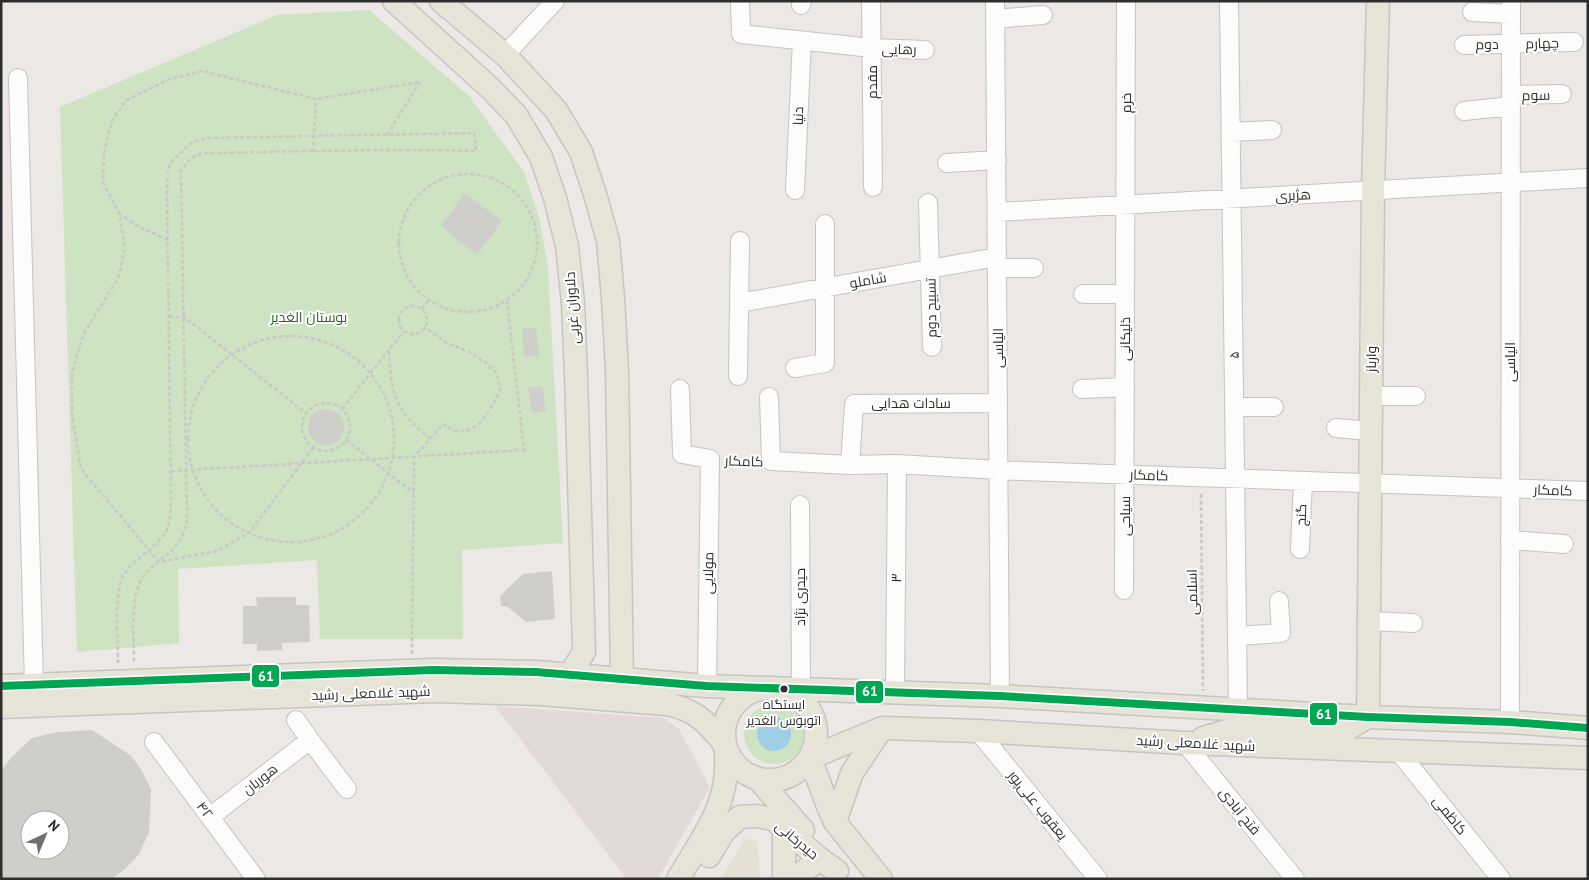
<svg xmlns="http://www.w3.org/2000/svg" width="1589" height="880" viewBox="0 0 1589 880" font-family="'PT Sans',Cairo,sans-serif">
<rect width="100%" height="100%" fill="#ebe8e5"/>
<path fill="#e4e0d4" d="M745 839 757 840 760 879H721Z"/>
<path fill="#e3d9d8" d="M495 706 664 718 679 729 710 787 658 879H627Z"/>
<path fill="#cde3c1" d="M369 10 469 96 524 172 540 221 548 269 563 543 462 550 463 639H320L317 560 178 569 179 643 77 652 60 107 277 15Z
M744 734a30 30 0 1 1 60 0a30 30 0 1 1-60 0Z"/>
<path fill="#9fcfe6" d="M757 734a17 17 0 1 1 34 0a17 17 0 1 1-34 0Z"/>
<path fill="#d0cecb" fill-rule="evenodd" d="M465 193 502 221 477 255 441 226Z
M536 328 539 356 524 357 522 329Z
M542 386 546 411 532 413 528 388Z
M308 427a18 18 0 1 1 36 0a18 18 0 1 1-36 0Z
M552 571 555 619 526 622 508 607 501 606 500 596 523 574Z
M256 597H296V605H309L310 642 282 643V650L257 651V644H243V606H257Z
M92 730 130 755 141 769 151 789 149 832 139 854 125 869 111 879H1V770L13 756 32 738 58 732ZM30 820H60V850H30Z"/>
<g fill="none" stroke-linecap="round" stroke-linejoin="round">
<defs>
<path id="minor" d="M740 1 741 34 872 48 925 50
M871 1 873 187
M995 1 1000 696
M1229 1 1238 710
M801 5 802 1
M1472 12 1511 14
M995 19 1043 15
M1464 45 1574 42
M505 55 555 1
M18 78 34 685
M1511 95 1562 94
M1464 111 1511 106
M1231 132 1272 130
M947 163 997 160
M795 190 802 41
M928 203 932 347
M997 212 1588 178
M998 268H1034
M1083 294H1125
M739 303 997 257
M795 368 825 363V224
M738 376 740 241
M680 389 682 454 710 459 707 686
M1082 389 1125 387
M1371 396H1416
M769 397 771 461 850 465 897 464 998 470 1588 491
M1234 407H1274
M1336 428 1371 431
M850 465 854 404 998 403
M800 505 801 689
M1510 540 1564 544
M1300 549 1303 481
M1124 590 1126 1
M1369 621 1413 623
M1238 636 1281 633 1279 601
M895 692 897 464
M296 720 310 740
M1510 722 1511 1
M978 731 1098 879
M154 742 256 879
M1185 743 1295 879
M1398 751 1501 879
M210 817 310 740 347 789"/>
<path id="major" d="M394 1 490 88 516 115 541 157 555 198 567 246 573 303 576 375 584 652 570 674
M441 1 505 55 556 110 581 152 595 194 608 241 613 298 617 370 622 678
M1 686 433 670 536 672 707 686 1000 696 1368 717 1510 722 1588 728
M724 734a46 46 0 1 1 92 0a46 46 0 1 1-92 0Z
M1 707 435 691 540 694 666 704C687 708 701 716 715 733 718 736 722 740 724 745 727 749 726 755 726 760 729 805 700 841 678 879
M1203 738 1237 728 1342 732 1368 717 1373 190 1378 1
M758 779 803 830
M835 822 852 773 882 728
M709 856 724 831 740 817 756 816 773 819 820 859 837 871
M784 879V828
M793 879 820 859
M881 879 835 822 829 809 810 758 882 728 978 731 1185 743 1588 758"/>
</defs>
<use href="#minor" stroke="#c6c4c4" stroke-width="20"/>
<use href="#major" stroke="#c6c5c4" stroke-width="25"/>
<path stroke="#c9c9c8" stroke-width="2.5" stroke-dasharray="4 2.5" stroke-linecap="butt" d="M387 135 420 82
M313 152 316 99
M399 243a69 69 0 1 1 138 0a69 69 0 1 1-138 0Z
M119 213 137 226 168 240
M399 320a14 14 0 1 1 28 0a14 14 0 1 1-28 0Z
M422 309 428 300
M169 317H184L306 413
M188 439a103 103 0 1 1 206 0a103 103 0 1 1-206 0Z
M389 351C390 374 391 398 407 417 414 425 422 432 430 439
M302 427a24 24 0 1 1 48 0a24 24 0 1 1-48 0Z
M342 409 404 331
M346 440 414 493
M313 448 249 533 217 551 159 562 81 469 72 414V373L83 335 118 278 125 249 119 213 103 182 104 153 112 121 126 100 170 79 202 71 316 99 420 82
M725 460 757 461
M171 471 524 450 507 301
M1201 494 1203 691
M412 654 414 457 443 424C447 426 452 431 457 431 479 434 491 408 500 391L497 373 484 361 469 352 445 342 424 327
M118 663C118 641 114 597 122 578 132 557 162 547 168 526 170 520 170 513 171 507L167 189 168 170 171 162 192 142 208 138 474 133 476 151C386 148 296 152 206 153 193 154 188 160 181 171L187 524C184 530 183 537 179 542 170 555 155 562 145 574 129 595 134 637 134 662"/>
<use href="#minor" stroke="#fcfcfb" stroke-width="18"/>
<use href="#major" stroke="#e6e4d7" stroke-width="22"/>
<defs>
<path id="bus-1" d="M1 686 433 670 536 672 707 686 1000 696 1368 717 1510 722 1588 728"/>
</defs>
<use href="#bus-1" stroke="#fff" stroke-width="11"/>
<use href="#bus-1" stroke="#00a651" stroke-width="8"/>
</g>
<circle fill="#2e2e2e" stroke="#fff" stroke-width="2" cx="784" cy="689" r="4.5"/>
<g text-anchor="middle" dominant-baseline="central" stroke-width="4" stroke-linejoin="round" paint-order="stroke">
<g font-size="13" fill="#2e2e2e" stroke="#fff">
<text x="784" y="704">ایستگاه<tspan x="784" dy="16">اتوبوس الغدیر</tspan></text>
</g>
<g font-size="14" fill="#2e2e2e" stroke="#fff">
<text transform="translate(1542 43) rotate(-2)">چهارم</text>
<text transform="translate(1487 44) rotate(-1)">دوم</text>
<text transform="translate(899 49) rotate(1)">رهایی</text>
<text transform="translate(872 82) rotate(-90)">مقدم</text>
<text transform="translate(1536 95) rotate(-1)">سوم</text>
<text transform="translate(1126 103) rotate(-90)">خرم</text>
<text transform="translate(798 116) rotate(-88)">دنیا</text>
<text transform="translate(1293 195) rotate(-3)">هژبری</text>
<text transform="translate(868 280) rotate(-10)">شاملو</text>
<text transform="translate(572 308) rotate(-94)">دلاوران غربی</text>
<text transform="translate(931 308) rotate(-91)">تسبیح دوم</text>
<text transform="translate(1125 339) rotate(-90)">ذلیکانی</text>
<text transform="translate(998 348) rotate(-90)">الیاسی</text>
<text transform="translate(1234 355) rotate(-91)">۵</text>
<text transform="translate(1371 359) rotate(-89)">وارباز</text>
<text transform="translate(1510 362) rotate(-90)">الیاسی</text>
<text x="911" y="403">سادات هدایی</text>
<text transform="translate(744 461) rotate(2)">کامکار</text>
<text transform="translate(1149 475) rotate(2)">کامکار</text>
<text transform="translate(1553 490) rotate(2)">کامکار</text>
<text transform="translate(1301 515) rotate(-88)">گنج</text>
<text transform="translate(1125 516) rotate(-90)">سیاحی</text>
<text transform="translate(708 573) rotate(-89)">مولایی</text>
<text transform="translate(896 578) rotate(-89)">۳</text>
<text transform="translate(1192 592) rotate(-91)">اسلامی</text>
<text transform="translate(800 597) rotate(-90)">حیدری نژاد</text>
<text transform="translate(371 693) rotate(-2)">شهید غلامعلی رشید</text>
<text transform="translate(1196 743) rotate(3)">شهید غلامعلی رشید</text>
<text transform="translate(260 779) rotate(-38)">هوریان</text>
<text transform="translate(1038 805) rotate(51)">یعقوب علی‌پور</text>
<text transform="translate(205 810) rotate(53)">۴۲</text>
<text transform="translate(1240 811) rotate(51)">فتح آبادی</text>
<text transform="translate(1450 815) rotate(51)">کاظمی</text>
<text transform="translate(797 840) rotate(40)">حیدرخانی</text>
</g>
<g font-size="14" fill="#2c6722" stroke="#fff">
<text x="309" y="317">بوستان الغدیر</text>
</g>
</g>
<g stroke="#fff" stroke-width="2">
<rect x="251" y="664" width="29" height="24" rx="5" fill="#00a651"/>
<rect x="855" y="680" width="29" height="24" rx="5" fill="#00a651"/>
<rect x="1309" y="702" width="29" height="24" rx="5" fill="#00a651"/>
</g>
<g font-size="14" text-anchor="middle" font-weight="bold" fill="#fff">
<text x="266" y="681">61</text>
<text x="870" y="696">61</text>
<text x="1324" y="719">61</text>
</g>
<rect width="1589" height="880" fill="none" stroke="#2e2e2e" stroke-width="5"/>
<g transform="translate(45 835) rotate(44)"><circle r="24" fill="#ffffff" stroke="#ababab"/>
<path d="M0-4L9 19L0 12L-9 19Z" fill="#706f6e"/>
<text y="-8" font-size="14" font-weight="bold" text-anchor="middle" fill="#2e2e2e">N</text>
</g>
</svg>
